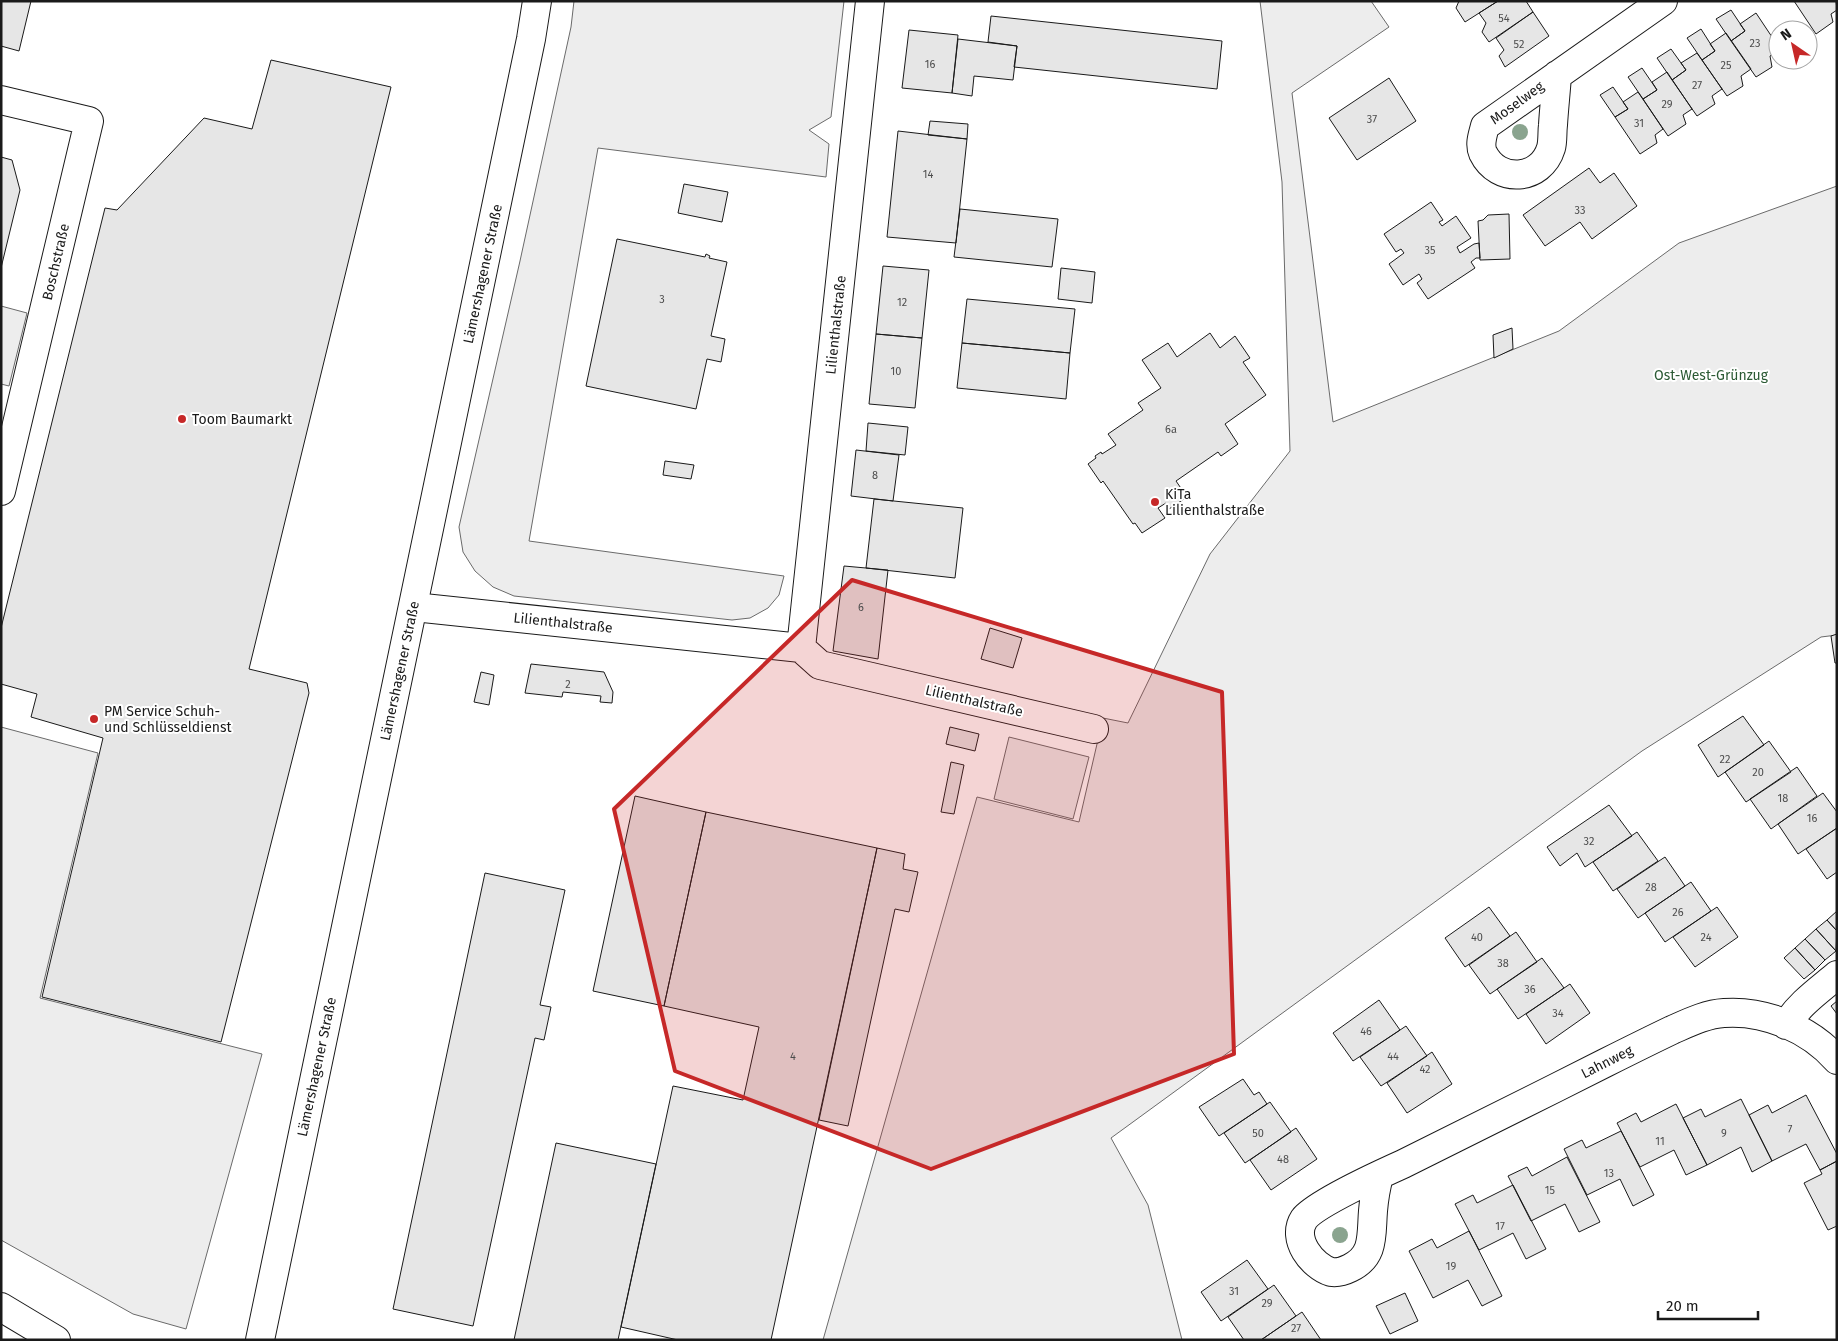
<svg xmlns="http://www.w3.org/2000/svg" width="1838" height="1341" viewBox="0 0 1838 1341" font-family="'Fira Sans',sans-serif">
<rect width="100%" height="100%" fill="#fff"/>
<path fill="#ededed" stroke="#6a6a6a" d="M574 1H844L831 117 809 130 829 144 826 177 598 148 529 541 784 576 779 595 768 608 750 618 732 620 514 596 493 587 475 571 463 552 459 527 520 261 571 27Z
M1260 1H1371L1389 27 1292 93 1333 422 1559 331 1679 243 1837 186V635L1821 637 1642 751 1111 1138 1148 1205 1182 1340H823L977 797 1079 822 1103 718 1128 723 1210 554 1290 451 1282 182Z
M1 306 27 313 9 386 1 384Z
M1 727 98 753 40 998 262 1054 186 1329 133 1314 1 1240Z
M1009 737 1089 757 1073 819 994 799Z"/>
<path fill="#e6e6e6" stroke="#1a1a1a" d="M1 1H31L19 51 1 46Z
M1459 1H1498L1465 22 1456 8Z
M1498 1H1526L1533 12 1489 42 1482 32 1486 23 1479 13Z
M1794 1H1836L1837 10 1831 14 1833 22 1816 34Z
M1731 10 1745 31 1731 41 1716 19Z
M1533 12 1549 36 1505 67 1499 56 1504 50 1496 38Z
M1756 13 1778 46V51L1770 56 1772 67 1756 77 1731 41 1745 31 1740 24Z
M991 16 1222 41 1217 89 1014 67 1017 46 988 42Z
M1701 29 1715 51 1702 60 1687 38Z
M909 30 958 35 952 93 902 88Z
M1726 33 1751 69 1741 76 1743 86 1727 96 1702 60 1715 51 1710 44Z
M958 39 1017 46 1013 80 974 76 972 96 952 93Z
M1671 49 1686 70 1672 80 1657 58Z
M1697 53 1722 89 1712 96 1715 104 1697 116 1672 80 1686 70 1681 63Z
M271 60 391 87 249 669 307 683 309 693 221 1042 42 997 103 738 31 717 37 694 1 684V628L105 208 117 210 204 118 252 129Z
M1642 68 1657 90 1643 99 1628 77Z
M1667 72 1692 109 1683 115 1686 124 1668 136 1643 99 1657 90 1652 82Z
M1389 78 1416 121 1357 160 1329 118Z
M1613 87 1628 109 1615 117 1600 95Z
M1638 92 1663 129 1655 135 1657 143 1640 154 1615 117 1628 109 1623 102Z
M930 121 968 124 967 139 928 135Z
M898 131 967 139 956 243 887 237Z
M1 157 12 160 20 190 1 268Z
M1589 168 1600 183 1614 173 1637 206 1592 239 1580 222 1545 246 1523 215Z
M684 184 728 192 722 222 678 213Z
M1431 202 1443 220 1439 222 1442 226 1456 216 1471 238 1457 247 1460 253 1474 244 1479 243 1480 258H1476L1471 262 1475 268 1428 299 1417 283 1422 279 1419 274 1403 285 1389 264 1404 253 1401 249 1396 252 1384 234Z
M960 209 1058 219 1052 267 954 257Z
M1509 214 1510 259 1480 260 1478 221 1483 220 1488 215Z
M617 239 705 257 706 254 710 256 709 258 727 262 711 336 725 339 721 362 707 359 696 409 586 386Z
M883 266 929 270 922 338 876 334Z
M1061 268 1095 272 1092 303 1058 299Z
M967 299 1075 309 1070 353 962 343Z
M1512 328 1513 349 1494 358 1493 335Z
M1210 333 1220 348 1235 336 1250 358 1243 362 1266 395 1225 424 1238 444 1221 456 1218 452 1176 481 1187 497 1169 509 1166 503 1158 508 1165 518 1142 533 1135 523 1133 524 1103 481 1101 483 1088 464 1096 458 1095 456 1101 452 1102 454 1116 445 1108 434 1143 410 1138 403 1161 388 1142 360 1168 343 1177 357Z
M876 334 922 338 915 408 869 404Z
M962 343 1070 353 1066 399 957 388Z
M868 423 908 427 905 455 866 451Z
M856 450 899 455 893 501 851 496Z
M665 461 694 465 691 479 663 475Z
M874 499 963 508 955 578 866 568Z
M844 566 888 570 878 659 833 651Z
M990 628 1022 638 1013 668 981 659Z
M1837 634V663H1835L1831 636Z
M531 664 604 672 613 692 612 703 600 702 601 696 563 692 562 697 525 693Z
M481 672 494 675 489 705 474 702Z
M1743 716 1764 745 1718 777 1698 745Z
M950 727 979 734 975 751 946 744Z
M1769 741 1791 772 1746 802 1725 772Z
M951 762 964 765 954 814 941 812Z
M1797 767 1817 796 1771 829 1750 799Z
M1823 793 1837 812V828L1798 854 1778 824Z
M635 796 706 812 664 1006 593 991Z
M1609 805 1632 836 1585 867 1577 853 1560 866 1547 847Z
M706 812 877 848 771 1340H678L621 1327 673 1086 743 1100 759 1027 664 1006Z
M1837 828V872L1827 879 1806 849Z
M1637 832 1658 861 1613 891 1593 862Z
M877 848 905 854 903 869 918 872 909 912 895 909 848 1126 819 1120Z
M1665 857 1685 886 1638 918 1617 889Z
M485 873 565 890 540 1005 551 1007 544 1040 535 1038 473 1326 393 1309Z
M1691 882 1711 911 1665 942 1645 913Z
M1489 907 1510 936 1465 967 1445 938Z
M1717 907 1738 937 1695 967 1673 937Z
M1837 911V931L1827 920Z
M1827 920 1837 931 1836 951 1816 929Z
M1816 929 1836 951 1825 960 1805 939Z
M1516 932 1537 962 1490 994 1469 965Z
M1805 939 1825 960 1815 970 1795 948Z
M1795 948 1815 970 1804 979 1784 958Z
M1542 958 1564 988 1518 1019 1497 989Z
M1570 984 1590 1013 1546 1044 1526 1014Z
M1379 1000 1400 1030 1353 1061 1333 1033Z
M1837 1001V1014L1831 1006Z
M1406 1026 1427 1056 1381 1086 1360 1057Z
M1432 1052 1452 1084 1407 1113 1387 1083Z
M1243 1079 1254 1095 1259 1092 1267 1104 1219 1136 1199 1107Z
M1806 1095 1837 1154V1161L1820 1170 1806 1144 1772 1161 1749 1115 1768 1105 1772 1113Z
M1741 1099 1772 1161 1752 1172 1741 1147 1707 1165 1683 1118 1701 1109 1705 1117Z
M1270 1102 1291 1132 1245 1163 1224 1133Z
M1676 1104 1707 1165 1686 1175 1674 1150 1640 1167 1617 1123 1636 1113 1641 1122Z
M1296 1128 1317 1159 1271 1190 1250 1160Z
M1621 1131 1654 1195 1633 1206 1620 1179 1587 1195 1564 1149 1582 1140 1586 1148Z
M556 1143 656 1164 618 1340H514Z
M1567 1157 1600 1222 1579 1232 1565 1204 1531 1221 1508 1176 1527 1167 1532 1176Z
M1837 1161V1226L1828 1230 1804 1183 1822 1174 1820 1170Z
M1513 1185 1546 1249 1526 1259 1513 1233 1479 1250 1455 1204 1473 1195 1477 1203Z
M1469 1231 1502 1296 1482 1306 1468 1280 1433 1298 1409 1251 1432 1239 1437 1248Z
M1247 1260 1268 1289 1221 1321 1201 1292Z
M1274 1285 1296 1316 1261 1340H1244L1228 1317Z
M1405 1293 1418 1321 1390 1334 1376 1306Z
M1302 1312 1321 1340H1261L1296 1316Z"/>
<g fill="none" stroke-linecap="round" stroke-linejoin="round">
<defs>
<path id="minor" d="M1557 75C1556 91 1554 108 1553 125 1552 132 1553 141 1551 148 1541 181 1498 184 1483 153 1479 144 1483 134 1485 126L1663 1
M1 100 89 121 1 491
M414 607 801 648 870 1
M801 648 820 665 1094 729
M1786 1025C1799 1004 1818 991 1837 975
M1379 1176C1376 1187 1374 1199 1373 1211 1371 1235 1375 1256 1350 1268 1344 1271 1338 1273 1331 1272 1312 1266 1291 1239 1304 1219 1315 1204 1383 1173 1403 1164 1471 1130 1538 1097 1605 1063 1627 1052 1649 1041 1672 1030 1688 1023 1706 1014 1724 1013 1765 1010 1810 1029 1837 1060
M1 1307 56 1340"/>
<path id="major" d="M260 1340 531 39 537 1"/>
</defs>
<use href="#minor" stroke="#1a1a1a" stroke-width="30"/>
<use href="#major" stroke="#1a1a1a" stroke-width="30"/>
<use href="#minor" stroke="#fff" stroke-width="28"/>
<use href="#major" stroke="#fff" stroke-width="28"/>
</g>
<g fill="#8aa48f">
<circle cx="1520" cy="132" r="8"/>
<circle cx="1340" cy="1235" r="8"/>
</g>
<path fill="#c62828" fill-opacity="0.2" stroke="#c62828" stroke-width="4" stroke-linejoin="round" d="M852 580 1222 692 1234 1054 931 1169 675 1071 614 809Z"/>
<g fill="#c62828" stroke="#fff" stroke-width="2">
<circle cx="182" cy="419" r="5"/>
<circle cx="1155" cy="502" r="5"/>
<circle cx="94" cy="719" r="5"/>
</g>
<g text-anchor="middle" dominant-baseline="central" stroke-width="4" stroke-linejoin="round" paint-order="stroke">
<g font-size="11" fill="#4d4d4d">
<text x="1504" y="18">54</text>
<text x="1755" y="43">23</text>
<text x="1519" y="44">52</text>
<text x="930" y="64">16</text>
<text x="1726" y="65">25</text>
<text x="1697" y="85">27</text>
<text x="1667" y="104">29</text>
<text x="1372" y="119">37</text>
<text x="1639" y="123">31</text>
<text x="928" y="174">14</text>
<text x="1580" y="210">33</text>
<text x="1430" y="250">35</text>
<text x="662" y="299">3</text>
<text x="902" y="302">12</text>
<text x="896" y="371">10</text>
<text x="1171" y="429">6a</text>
<text x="875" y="475">8</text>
<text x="861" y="607">6</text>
<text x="568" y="684">2</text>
<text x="1725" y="759">22</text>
<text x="1758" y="772">20</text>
<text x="1783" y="798">18</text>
<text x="1812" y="818">16</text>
<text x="1589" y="841">32</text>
<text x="1651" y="887">28</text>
<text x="1678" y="912">26</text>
<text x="1477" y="937">40</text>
<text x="1706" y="937">24</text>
<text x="1503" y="963">38</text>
<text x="1530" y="989">36</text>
<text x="1558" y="1013">34</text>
<text x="1366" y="1031">46</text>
<text x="793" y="1056">4</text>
<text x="1393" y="1056">44</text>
<text x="1425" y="1069">42</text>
<text x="1790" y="1129">7</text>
<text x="1258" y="1133">50</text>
<text x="1724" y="1133">9</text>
<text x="1660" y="1141">11</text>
<text x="1283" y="1159">48</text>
<text x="1609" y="1173">13</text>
<text x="1550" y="1190">15</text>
<text x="1500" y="1226">17</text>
<text x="1451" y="1266">19</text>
<text x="1234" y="1291">31</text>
<text x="1267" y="1303">29</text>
<text x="1296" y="1328">27</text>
</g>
<g font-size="14" fill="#1a1a1a" stroke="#fff">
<text transform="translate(1517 103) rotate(-36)">Moselweg</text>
<text transform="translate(56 262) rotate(-77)">Boschstraße</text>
<text transform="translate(483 274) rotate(-78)">Lämershagener Straße</text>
<text transform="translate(836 325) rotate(-84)">Lilienthalstraße</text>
<text transform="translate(563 623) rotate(6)">Lilienthalstraße</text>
<text transform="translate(400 671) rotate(-78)">Lämershagener Straße</text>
<text transform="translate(974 701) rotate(13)">Lilienthalstraße</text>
<text transform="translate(1607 1062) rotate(-27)">Lahnweg</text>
<text transform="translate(317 1067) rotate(-78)">Lämershagener Straße</text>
</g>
<g font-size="14" fill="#2b5a34" stroke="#fff">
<text x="1711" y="375">Ost-West-Grünzug</text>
</g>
<g font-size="14" fill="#1a1a1a" stroke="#fff" text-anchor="start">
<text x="192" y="419">Toom Baumarkt</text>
<text x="1165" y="494">KiTa<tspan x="1165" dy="16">Lilienthalstraße</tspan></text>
<text x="104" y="711">PM Service Schuh-<tspan x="104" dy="16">und Schlüsseldienst</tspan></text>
</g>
</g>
<rect width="1838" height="1341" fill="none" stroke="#1a1a1a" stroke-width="5"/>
<g transform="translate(1793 45) rotate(326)"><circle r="24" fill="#ffffff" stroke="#a3a3a3"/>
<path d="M0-4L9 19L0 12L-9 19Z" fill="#c62828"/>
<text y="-8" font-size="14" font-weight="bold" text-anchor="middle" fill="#1a1a1a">N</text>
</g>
<path d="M1658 1311v8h100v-8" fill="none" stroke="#1a1a1a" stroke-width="2.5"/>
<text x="1666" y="1311" font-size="15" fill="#1a1a1a" stroke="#ffffff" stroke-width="4" paint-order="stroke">20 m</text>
</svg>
